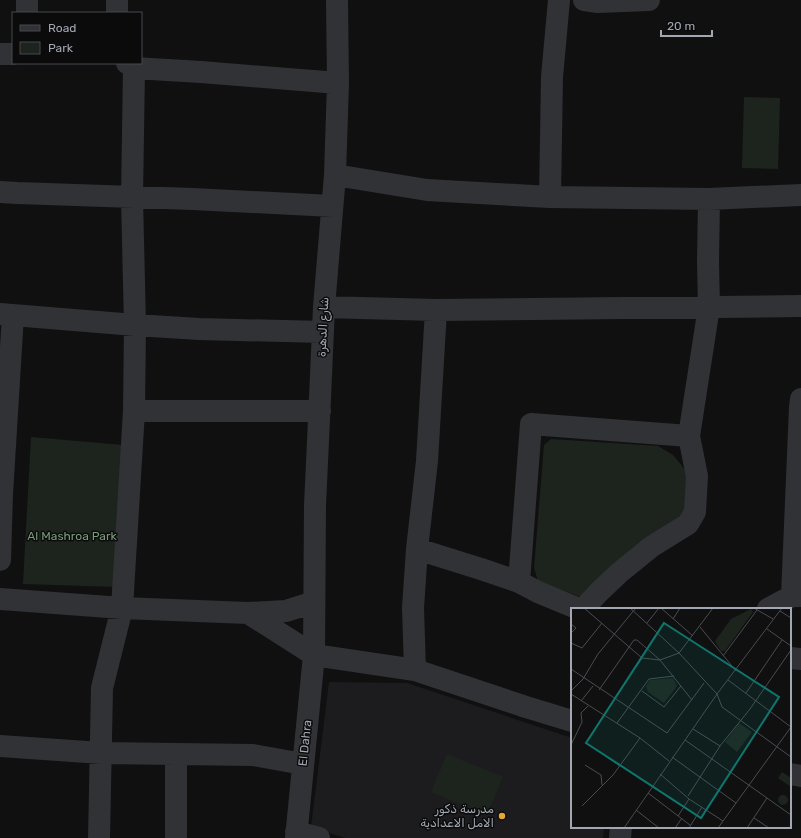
<svg xmlns="http://www.w3.org/2000/svg" width="801" height="838" viewBox="0 0 801 838" font-family="Rubik,'Noto Sans Arabic',sans-serif">
<rect width="100%" height="100%" fill="#101011"/>
<path fill="#1c1c1e" d="M329 682 407 683 572 738V827H604L603 838H345L311 827Z"/>
<path fill="#1d241d" d="M744 97 780 98 778 169 742 168Z
M31 437 123 445 117 587 23 584Z
M551 439 658 446 673 455 687 472 685 513 581 597 538 581 534 568 544 445Z
M447 754 503 777 487 815 431 792Z"/>
<g fill="none" stroke-linecap="round" stroke-linejoin="round">
<path stroke="#313236" stroke-width="22" d="M584 0 598 2 649 0
M27 13V0
M117 13V0
M0 54H13
M127 63 134 68 201 72 338 83
M335 175 427 190 550 197 709 199 801 195
M0 192 17 193 193 199 332 206
M550 197 552 77 559 0
M324 307 436 310 801 306
M0 314 135 325 199 329 323 332
M134 411H320
M417 549 481 569 519 582 538 592 579 609
M0 560 2 494 13 315
M519 582 531 424 689 436
M792 596 800 407 801 399
M0 599 122 608 248 613 314 655 415 670 526 707 572 721
M583 609 599 592 619 573 651 547 688 524 695 512 697 476 689 436 709 307 708 263 709 199
M768 609 792 596H801
M248 613 286 611 314 602
M790 658 801 659
M415 670 413 608 417 549 427 461 436 310
M0 746 101 753 253 755 303 764
M790 774 801 776
M296 832 319 838
M99 838 102 688 122 608 134 411 135 325 132 198 134 68
M176 838V755
M296 838 314 655 315 505 320 398 324 307 335 175 338 83 337 0
M620 838 621 827"/>
</g>
<circle fill="#e5a734" stroke="#0b0b0c" stroke-width="1.5" cx="502" cy="816" r="4"/>
<g text-anchor="middle" dominant-baseline="central" stroke-width="3" stroke-linejoin="round" paint-order="stroke">
<g font-size="12" fill="#a2a7b1" stroke="#0b0b0c">
<text transform="translate(323 327) rotate(-87)">شارع الدهرة</text>
<text transform="translate(305 743) rotate(-84)">El Dahra</text>
</g>
<g font-size="12" fill="#7a9c7c" stroke="#0b0b0c">
<text x="72" y="536">Al Mashroa Park</text>
</g>
<g font-size="12" fill="#a2a7b1" stroke="#0b0b0c" text-anchor="end">
<text x="494" y="809">مدرسة ذكور<tspan x="494" dy="14">الامل الاعدادية</tspan></text>
</g>
</g>
<g transform="translate(571 608)">
<rect width="220" height="220" fill="#101011"/>
<path d="M180 1 182 4 154 43H150L144 33 160 11ZM102 70 106 78 93 95 77 84 75 78 79 72ZM168 115 181 124 166 144 154 134ZM211 164 220 170V179L207 170ZM207 192a5 5 0 1 1 10 0a5 5 0 1 1-10 0Z" fill="#1d241d"/>
<path fill="none" stroke="#4a4c51" stroke-width="1" d="M13 0 71 50 89 52 121 92M59 0 108 45 146 86 151 99 220 149M90 0 122 28M183 0 202 11M209 3 220 10M102 11 109 0M76 15 88 0M0 16 5 20 0 25M129 19 165 63M196 21 220 38M0 35 11 40 31 15M152 48 186 2M0 61 96 125 133 75M157 72 220 119M28 82 63 32H66L89 52 108 45 142 0M0 83 12 71 27 46 64 1M71 83 93 99 110 78M175 85 211 32M0 86 69 130 98 153M43 91 71 50M10 93 22 78M46 115 78 71 103 68M122 121 149 138M114 132 220 207M0 137 11 114 10 105 17 98M36 149 49 158M101 149 165 195M14 157 30 167 31 177M89 166 118 191 152 213M77 185 119 217M117 188 149 138 179 101 220 42M11 198 42 167 69 130M65 202 88 220M107 208 118 191M183 210 198 220M53 220 146 86 211 0M104 220 111 210M118 220 131 199M147 220 220 119M176 220 196 190"/>
<path fill="#0f766e" fill-opacity="0.15" stroke="#0f766e" stroke-width="2" d="M93 15 208 89 130 210 15 135Z"/>
<rect width="220" height="220" fill="none" stroke="#a2a7b1" stroke-width="2"/>
</g>
<rect x="12" y="12" width="130" height="52" fill="#0b0b0c" stroke="#47494e"/>
<rect x="20" y="25" width="20" height="6" fill="#313236" stroke="#47494e"/>
<text x="48" y="32" font-size="12" fill="#a2a7b1">Road</text>
<rect x="20" y="42" width="20" height="12" fill="#1d241d" stroke="#47494e"/>
<text x="48" y="52" font-size="12" fill="#a2a7b1">Park</text>
<path d="M661 30v6h51v-6" fill="none" stroke="#a2a7b1" stroke-width="2"/>
<text x="667" y="30" font-size="12" fill="#a2a7b1" stroke="#0b0b0c" stroke-width="3" paint-order="stroke">20 m</text>
</svg>
